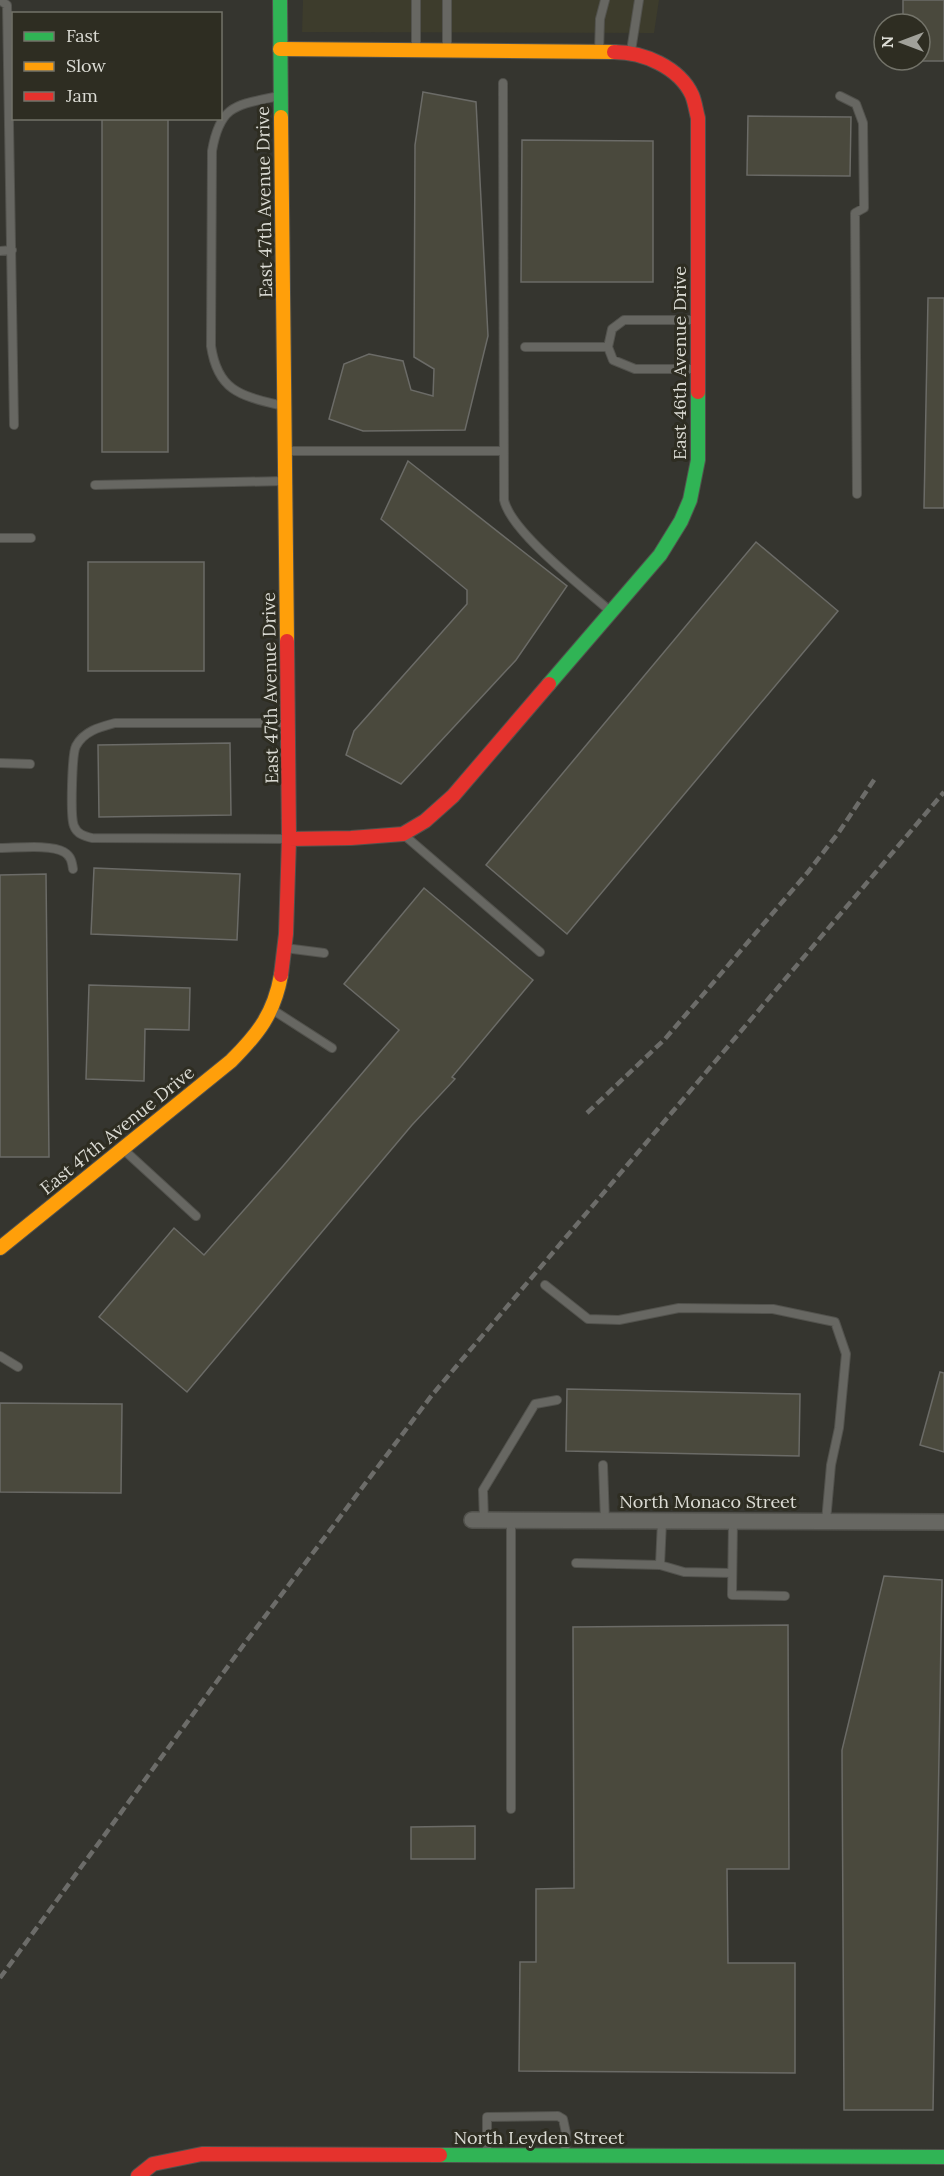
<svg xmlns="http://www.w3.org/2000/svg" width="944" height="2176" viewBox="0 0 944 2176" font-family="Lora,serif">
<rect width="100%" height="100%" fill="#35352f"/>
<path fill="#3d3c2c" d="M303 0H659L654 33 302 32Z"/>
<path fill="#4a493d" stroke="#6b6b67" stroke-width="1.5" d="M903 0H944V61H920V24H903Z
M423 92 476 102 488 336 465 430 363 431 329 419 344 364 369 354 403 361 411 390 433 396 434 369 414 357 415 145Z
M748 116 851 117 850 176 747 175Z
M102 118H168V452H102Z
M522 140 653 141V282H521Z
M928 298H944V508H924Z
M408 461 567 586 516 660 401 784 346 755 354 731 467 604V590L381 519Z
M756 542 838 611 567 934 486 865Z
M88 562H204V671H88Z
M230 743 231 815 99 817 98 745Z
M94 868 240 874 237 940 91 934Z
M46 874 49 1157H0V875Z
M424 888 533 980 452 1077 455 1079 412 1125 187 1392 99 1317 174 1228 204 1255 283 1166 399 1030 344 984Z
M89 985 190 988 189 1030 145 1029 144 1081 86 1079Z
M940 1372 944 1373V1452L920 1445Z
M567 1389 800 1394 799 1456 566 1451Z
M0 1403 122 1404 121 1493 0 1492Z
M884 1576 942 1580 933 2110H844L842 1750Z
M788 1625 789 1869H727L728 1963H795V2073L519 2071 520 1962H536V1889L574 1888 573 1627Z
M475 1826V1859H411V1827Z"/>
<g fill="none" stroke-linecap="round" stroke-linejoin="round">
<defs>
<path id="lane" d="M0 0 7 5 14 425
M416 0V49
M447 0V49
M631 51 639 0
M599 52 600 19 605 0
M503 83 504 500C511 532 583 587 610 611
M279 96C237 105 220 104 212 151L211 346C218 393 243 396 283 406
M840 96 856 104 863 123 864 208 855 213 857 494
M0 251 12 250
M697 320H624L612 329 608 347 613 360 635 369H698
M525 347H608
M287 451H503
M95 485 284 481
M0 538H31
M287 723H115C100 727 84 731 76 746 72 753 70 817 74 826 77 834 84 836 92 838L288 839
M0 763 30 764
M404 835 540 952
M0 848C16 848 51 844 64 852 71 856 72 862 73 869
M285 948 324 953
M273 1010 332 1048
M124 1150 196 1216
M545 1285 588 1319 619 1320 679 1308 773 1309 835 1322 846 1354 839 1428 831 1465 826 1521
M0 1356 18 1367
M603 1465 605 1521
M484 1520 483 1490 535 1404 557 1400
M511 1520V1809
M733 1521 732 1595 785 1596
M576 1563 660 1565 662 1521
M660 1565 684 1572 732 1573
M487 2153V2117L558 2116 563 2119 566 2133 565 2155"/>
<path id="street" d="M472 1520 944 1522"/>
<path id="fast" d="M280 0 281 117
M549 684 660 555 681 521 690 500 698 460V392
M440 2155 944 2157"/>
<path id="slow" d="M280 49 614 52
M281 117 287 641
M0 1248 231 1061C258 1034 274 1014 281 975"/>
<path id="jam" d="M614 52C643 52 679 67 692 95 695 102 696 111 698 118V392
M289 839 351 838 403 834 425 821 453 796 549 684
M281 975 286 934 289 839 287 641
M138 2176 153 2164 202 2154 440 2155"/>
</defs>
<use href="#lane" stroke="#52524d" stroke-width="10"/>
<use href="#street" stroke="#52524d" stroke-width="18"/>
<use href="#fast" stroke="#52524d" stroke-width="16"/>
<use href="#slow" stroke="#52524d" stroke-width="16"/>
<use href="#jam" stroke="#52524d" stroke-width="16"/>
<use href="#lane" stroke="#676762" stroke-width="8"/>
<use href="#street" stroke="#676762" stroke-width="15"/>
<use href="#fast" stroke="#30b455" stroke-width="14"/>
<use href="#slow" stroke="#ff9f0a" stroke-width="14"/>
<use href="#jam" stroke="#e5322d" stroke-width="14"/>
<path stroke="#6c6c69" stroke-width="4.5" stroke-dasharray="9 4.5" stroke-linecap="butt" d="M587 1113 665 1039 808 872 839 832 876 777
M0 1978 245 1643 432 1395 944 792"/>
</g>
<g text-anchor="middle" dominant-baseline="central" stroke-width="6" stroke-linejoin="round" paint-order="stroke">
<g font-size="18" fill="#dbdbd4" stroke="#2e2d22">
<text transform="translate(264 202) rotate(-91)">East 47th Avenue Drive</text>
<text transform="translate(679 363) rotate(-90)">East 46th Avenue Drive</text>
<text transform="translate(270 688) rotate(-91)">East 47th Avenue Drive</text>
<text transform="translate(117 1130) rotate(-39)">East 47th Avenue Drive</text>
<text x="708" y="1501">North Monaco Street</text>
<text x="539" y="2137">North Leyden Street</text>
</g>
</g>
<rect x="12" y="12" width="210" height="108" fill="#2e2d22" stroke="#737369" stroke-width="1.5"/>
<rect x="24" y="32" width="30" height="9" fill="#30b455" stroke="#737369" stroke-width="1.5"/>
<text x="66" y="42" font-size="18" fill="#dbdbd4">Fast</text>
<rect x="24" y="62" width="30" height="9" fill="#ff9f0a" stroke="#737369" stroke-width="1.5"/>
<text x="66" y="72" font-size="18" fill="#dbdbd4">Slow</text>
<rect x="24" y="92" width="30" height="9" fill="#e5322d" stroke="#737369" stroke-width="1.5"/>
<text x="66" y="102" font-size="18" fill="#dbdbd4">Jam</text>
<g transform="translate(902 42) rotate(270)"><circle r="28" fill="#2e2d22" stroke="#737369" stroke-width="1.5"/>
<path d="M0-4.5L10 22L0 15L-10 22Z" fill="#a1a19a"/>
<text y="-9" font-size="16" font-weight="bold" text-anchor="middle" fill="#dbdbd4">N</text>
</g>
</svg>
